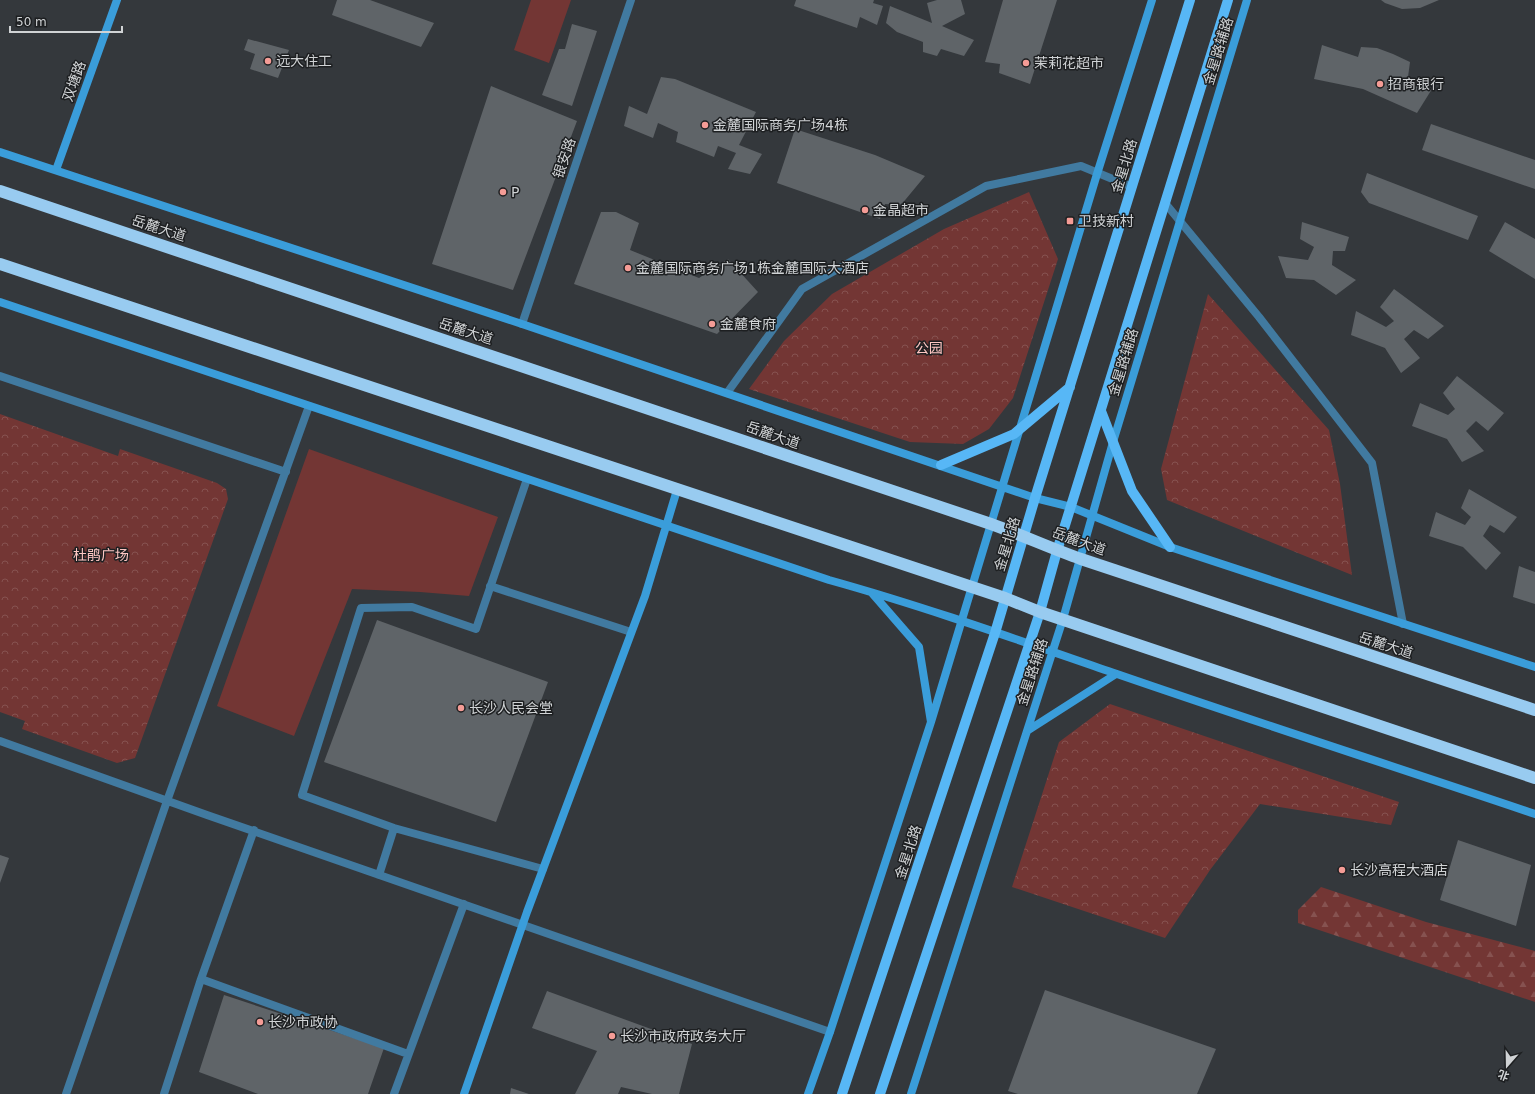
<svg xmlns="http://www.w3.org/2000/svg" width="1535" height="1094" viewBox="0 0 1535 1094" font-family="'DejaVu Sans','Noto Sans SC',sans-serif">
<defs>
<pattern id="forest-firs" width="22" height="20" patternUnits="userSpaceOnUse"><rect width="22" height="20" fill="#733634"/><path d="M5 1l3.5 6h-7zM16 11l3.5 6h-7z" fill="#865250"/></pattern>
<pattern id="park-crowns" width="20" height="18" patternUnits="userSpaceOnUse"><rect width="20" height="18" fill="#733634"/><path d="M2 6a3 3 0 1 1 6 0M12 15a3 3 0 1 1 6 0" fill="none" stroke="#865250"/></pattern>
</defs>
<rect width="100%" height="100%" fill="#34383c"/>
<path fill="#733634" d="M531 0H571L549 63 514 50Z
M309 449 498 517 469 596 420 592 352 589 294 736 217 706Z"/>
<path fill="url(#forest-firs)" d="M1321 887 1426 922 1535 951V1002L1298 923V910Z"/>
<path fill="url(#park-crowns)" d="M1029 192 1058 259 1013 398 989 429 963 444 910 442 749 389 784 341 832 294 944 229Z
M1208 294 1329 430 1340 484 1352 575 1167 500 1161 469Z
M0 414 118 456 120 449 217 483 226 489 228 499 135 758 117 763 22 729 25 721 0 712Z
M1110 704 1399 802 1391 825 1260 804 1210 870 1165 938 1012 887 1059 742Z"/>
<path fill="#5f6468" d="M337 0H370L434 23 421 47 332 15Z
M796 0H874L873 3 883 6 877 25 860 17 857 28 794 6Z
M937 0H961L965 14 942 26 974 40 964 56 941 49 937 56 923 52V42L897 32 886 23 890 6 932 23 927 3Z
M1003 0H1057L1030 84 999 73 1000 64 985 62Z
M1381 0H1439L1420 8 1402 9 1385 3Z
M572 24 597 31 572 106 542 95 559 49H565Z
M248 39 289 50 278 78 250 69 255 54 244 50Z
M1322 45 1358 57 1361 47 1377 48 1393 54 1410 62 1408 77 1432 89 1417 113 1363 89 1314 79Z
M661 77 675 79 756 112 739 145 762 154 750 174 728 169 736 153 718 146 714 157 676 142 678 132 658 123 653 138 624 126 629 106 647 114Z
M491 86 577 121 513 290 432 264Z
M1431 124 1535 160V189L1422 150Z
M795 129 875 155 925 176 901 205 885 204 880 219 777 183Z
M1367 173 1478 216 1468 240 1369 203 1361 192Z
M601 212H616L639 223 630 250 699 278 728 259 758 292 717 334 574 284Z
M1302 222 1349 237 1345 251H1333L1332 265 1356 280 1336 295 1314 280 1286 278 1278 256 1308 260 1314 247 1300 239Z
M1505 222 1535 239V279L1489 251Z
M1394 289 1444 326 1428 339 1414 330 1404 339 1420 358 1401 373 1385 348 1351 335 1356 311 1386 327 1394 321 1380 307Z
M1457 376 1504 413 1488 431 1476 421 1466 431 1484 451 1462 462 1447 439 1412 426 1420 403 1448 415 1455 409 1443 393Z
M1469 489 1517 517 1504 533 1490 525 1483 536 1501 553 1486 570 1463 547 1429 536 1436 512 1465 525 1471 517 1461 508Z
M1519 566 1535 572V604L1513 597Z
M377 620 548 682 496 822 324 762Z
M1458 840 1531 865 1516 926 1440 900Z
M0 855 9 858 0 883Z
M1045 990 1216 1049 1197 1094H1018L1008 1091Z
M547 991 692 1044 679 1094H652L621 1087 618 1094H575L597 1051 532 1028Z
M224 995 384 1048 368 1094H258L199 1072Z
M511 1088 529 1094H510Z"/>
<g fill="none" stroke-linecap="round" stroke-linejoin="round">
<path stroke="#417aa0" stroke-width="8" d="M1165 203 1259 317 1372 463 1403 624
M522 324 631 0
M0 376 286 472
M727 393 802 289 986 186 1081 166 1132 187
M527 479 476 629 412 607 361 608 302 795 394 828 543 869
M490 586 631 632
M0 741 207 815 830 1032
M379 875 394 828
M201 979 408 1054
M66 1094 167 801 309 406
M164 1094 201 979 254 830
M394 1094 464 904"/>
<path stroke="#3a9dda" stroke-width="8" d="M0 152 522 324 1035 498 1071 507 1170 547 1535 667
M56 170 117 0
M0 302 829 580C926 607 1021 641 1117 674 1256 722 1396 767 1535 814
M931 722 1097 174 1152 0
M1027 731 1063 619 1113 442 1247 0
M464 1094 527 912 645 596 677 490
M808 1094 830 1032 931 722 919 647 872 593
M911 1094 1027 731 1116 674"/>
<path stroke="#57b7f6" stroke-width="10" d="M1101 411 1132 491 1170 547
M941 465 1014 434 1070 387
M842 1094 995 633 1035 498 1190 0
M880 1094 1040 612 1057 551 1228 0"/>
<path stroke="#98cbf0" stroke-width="12" d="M0 191 991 524C1022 535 1050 548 1081 559L1535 710
M0 264 1005 598 1040 612 1535 778"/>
</g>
<g fill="#f59c96" stroke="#1d1f21" stroke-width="1.5">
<circle cx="268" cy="61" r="4"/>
<circle cx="1026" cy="63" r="4"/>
<circle cx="1380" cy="84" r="4"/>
<circle cx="705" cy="125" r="4"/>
<circle cx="503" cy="192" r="4"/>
<circle cx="865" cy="210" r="4"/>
<rect x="1066" y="217" width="8" height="8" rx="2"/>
<circle cx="628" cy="268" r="4"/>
<circle cx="712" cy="324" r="4"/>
<circle cx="461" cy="708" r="4"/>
<circle cx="1342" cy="870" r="4"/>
<circle cx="260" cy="1022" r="4"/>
<circle cx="612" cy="1036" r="4"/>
</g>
<g text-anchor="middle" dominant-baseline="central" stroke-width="3" stroke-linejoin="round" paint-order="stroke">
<g font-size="14" fill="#d0d3d5" stroke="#1d1f21">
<text transform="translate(1218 51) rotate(-73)">金星路辅路</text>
<text transform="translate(74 81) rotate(-70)">双塘路</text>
<text transform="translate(564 158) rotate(-71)">银安路</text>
<text transform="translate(1124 166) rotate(-73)">金星北路</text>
<text transform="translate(159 228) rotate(18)">岳麓大道</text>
<text transform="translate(466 331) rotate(18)">岳麓大道</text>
<text transform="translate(1123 362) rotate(-73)">金星路辅路</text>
<text transform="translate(773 435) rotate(19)">岳麓大道</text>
<text transform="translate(1079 541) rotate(20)">岳麓大道</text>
<text transform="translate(1007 544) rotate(-73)">金星北路</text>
<text transform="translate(1386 645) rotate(18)">岳麓大道</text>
<text transform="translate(1032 672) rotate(-72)">金星路辅路</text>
<text transform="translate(908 852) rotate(-72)">金星北路</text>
</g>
<g font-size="14" fill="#d0d3d5" stroke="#1d1f21" text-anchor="start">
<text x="276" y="61">远大住工</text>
<text x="1034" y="63">茉莉花超市</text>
<text x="1388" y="84">招商银行</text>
<text x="713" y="125">金麓国际商务广场4栋</text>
<text x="511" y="192">P</text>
<text x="873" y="210">金晶超市</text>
<text x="1078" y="221">卫技新村</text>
<text x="636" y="268">金麓国际商务广场1栋金麓国际大酒店</text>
<text x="720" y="324">金麓食府</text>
<text x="469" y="708">长沙人民会堂</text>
<text x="1350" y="870">长沙高程大酒店</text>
<text x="268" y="1022">长沙市政协</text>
<text x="620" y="1036">长沙市政府政务大厅</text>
</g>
<g font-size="14" fill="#fdc6c2" stroke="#1d1f21">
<text x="929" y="348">公园</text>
<text x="101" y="555">杜鹃广场</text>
</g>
</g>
<g transform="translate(1507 1066) rotate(200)" stroke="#1d1f21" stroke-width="3" paint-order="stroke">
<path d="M0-3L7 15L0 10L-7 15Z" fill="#d0d3d5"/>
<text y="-6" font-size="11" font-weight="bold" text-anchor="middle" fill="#d0d3d5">北</text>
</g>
<path d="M10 26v6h112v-6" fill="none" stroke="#d0d3d5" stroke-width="2"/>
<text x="16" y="26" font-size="12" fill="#d0d3d5" stroke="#1d1f21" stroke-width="3" paint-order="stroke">50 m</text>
</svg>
